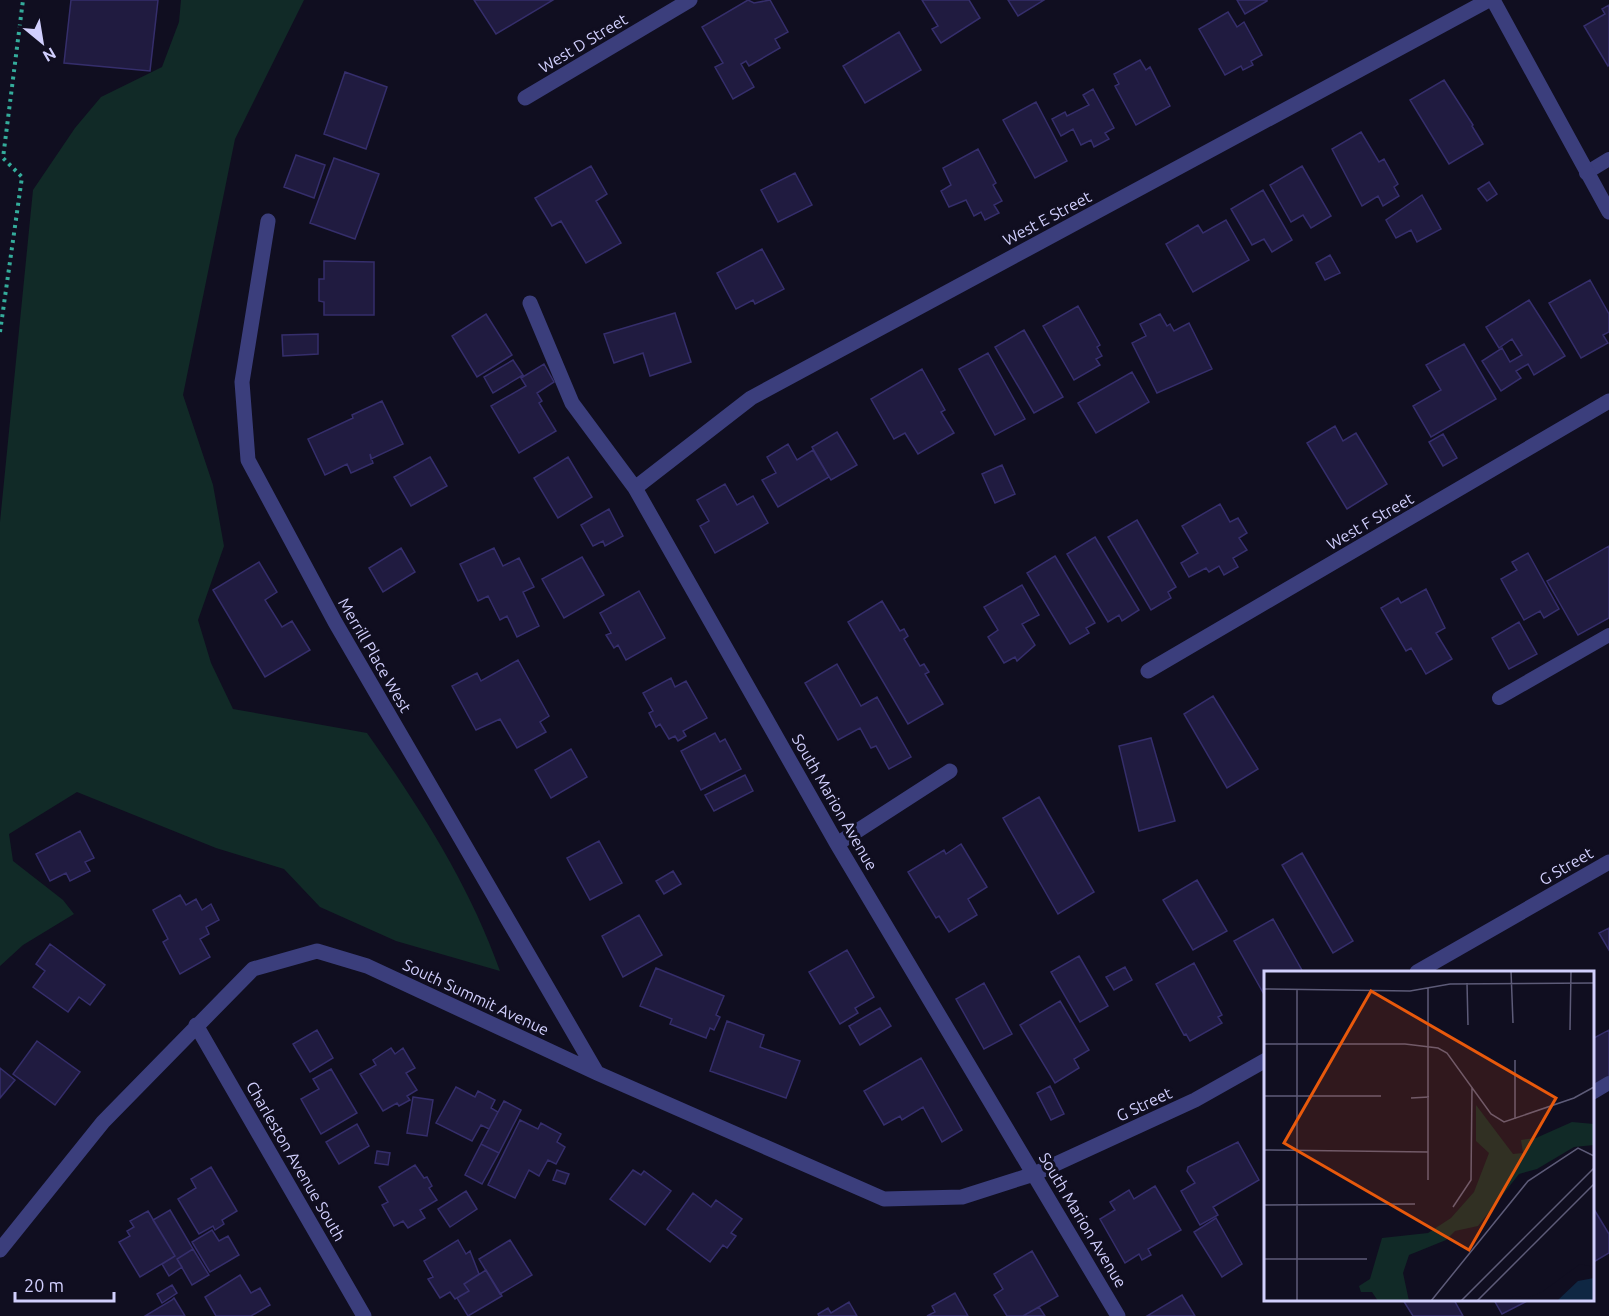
<svg xmlns="http://www.w3.org/2000/svg" width="1609" height="1316" viewBox="0 0 1609 1316" font-family="Ubuntu,sans-serif">
<rect width="100%" height="100%" fill="#100e20"/>
<path fill="#112a27" d="M181 0H304L235 139 183 395 213 485 224 546 198 620 211 663 233 709 367 733C420 808 469 884 500 971L396 941 320 907 284 869 216 848 77 792 9 834 13 861 63 900 74 914 23 945 0 966V522L33 190 75 128 101 97 162 67 179 22Z"/>
<path fill="#201b40" stroke="#352e6b" stroke-width="1.5" d="M71 0H158L150 71 64 63Z
M474 0H553L496 34Z
M748 0 754 3 770 0 788 32 775 39 780 48 749 66 746 61 741 64 754 87 733 99 715 67 723 63 702 27Z
M922 0H969L980 18 941 43 932 29 938 26Z
M1008 0H1044L1018 16Z
M1237 0H1267V1L1245 14Z
M1609 5V65L1608 66 1584 26 1605 14 1602 9Z
M1228 12 1237 27 1244 22 1262 55 1251 61 1253 65 1243 70 1241 66 1225 75 1199 29Z
M899 32 921 70 865 103 843 66Z
M1140 60 1146 70 1150 67 1170 106 1136 125 1115 86 1119 84 1114 74Z
M345 72 387 87 366 149 324 134Z
M1444 80 1473 125 1472 126 1483 144 1449 164 1410 100Z
M1093 89 1114 128 1105 133 1109 139 1094 147 1091 140 1081 145 1073 129 1061 136 1052 119 1065 112 1067 116 1089 105 1083 95Z
M1036 102 1067 161 1035 178 1003 120Z
M1361 132 1379 162 1384 159 1398 184 1394 187 1399 196 1383 206 1378 196 1362 206 1332 149Z
M978 149 996 183 993 185 1002 201 994 205 999 213 985 220 981 212 974 216 966 200 949 207 941 191 951 185 943 168Z
M296 155 325 165 314 198 284 187Z
M334 158 379 174 355 239 310 223Z
M591 166 607 194 596 201 621 243 586 263 561 221 552 226 535 198Z
M1302 166 1331 216 1311 228 1303 215 1291 222 1270 185Z
M795 173 812 205 778 222 761 190Z
M1489 182 1497 194 1487 201 1478 189Z
M1263 190 1292 240 1272 252 1264 239 1252 245 1231 209Z
M1422 195 1441 229 1417 242 1411 230 1396 238 1386 220Z
M1226 220 1249 260 1193 292 1166 244 1198 225 1203 233Z
M762 249 784 289 755 304 753 300 736 309 717 273Z
M1330 255 1340 273 1325 280 1316 263Z
M324 261 374 262V315H324V302L319 301V279H324Z
M1590 280 1609 314V332L1603 335 1608 343 1581 358 1549 303Z
M1529 300 1565 356 1534 375 1528 364 1516 371 1521 378 1501 391 1482 361 1502 348 1510 362 1522 355 1512 339 1499 348 1486 327Z
M1078 306 1100 345 1097 347 1102 356 1096 359 1100 365 1074 380 1043 326Z
M675 313 691 362 650 376 643 353 614 363 604 334Z
M486 314 512 355 477 377 452 336Z
M1160 314 1167 326 1170 324 1174 331 1189 323 1212 369 1157 393 1132 343 1146 336 1140 324Z
M1024 330 1063 397 1034 413 995 347Z
M318 334V354L283 356 282 335Z
M1464 344 1496 399 1431 437 1413 406 1441 390 1426 365Z
M988 353 1025 419 995 435 959 369Z
M513 360 523 375 493 393 484 377Z
M544 364 554 382 537 393 542 401 539 403 556 431 519 453 491 406 526 386 521 378Z
M922 369 945 410 941 412 954 433 918 454 905 433 894 439 871 399Z
M1132 372 1149 402 1096 433 1078 403Z
M382 401 403 444 371 459 370 454 373 463 351 473 347 464 325 475 308 439 353 418 352 415Z
M1335 426 1343 441 1356 433 1387 484 1347 509 1307 443Z
M837 432 857 465 831 480 812 447Z
M1443 434 1457 458 1443 466 1429 442Z
M788 444 797 460 813 450 829 477 778 507 762 480 776 473 767 457Z
M430 457 447 486 411 506 394 477Z
M568 457 592 497 558 518 534 478Z
M1002 465 1015 494 995 503 982 474Z
M725 484 737 505 753 496 768 523 715 553 700 526 709 521 697 500Z
M1220 504 1230 522 1238 518 1247 533 1239 538 1247 550 1233 558 1238 567 1224 575 1219 566 1209 572 1206 568 1189 577 1181 563 1198 553 1182 526Z
M609 509 623 536 605 546 603 541 593 546 581 525Z
M1137 520 1176 587 1168 592 1171 598 1151 610 1108 537Z
M1095 537 1139 610 1122 621 1119 615 1108 622 1067 554Z
M1609 546V618L1578 635 1547 581Z
M401 548 415 572 383 592 369 568Z
M494 548 503 566 519 558 534 587 523 592 539 626 517 637 507 616 500 620 488 596 478 601 460 564Z
M1528 553 1559 609 1544 618 1540 611 1524 620 1501 579 1517 570 1512 562Z
M1055 556 1095 623 1086 628 1089 633 1070 644 1027 573Z
M582 557 604 595 564 618 542 579Z
M259 562 277 592 265 600 282 627 292 621 310 650 265 677 213 590Z
M1022 585 1039 615 1022 624 1035 645 1017 661 1015 657 1004 663 988 637 998 630 984 607Z
M1426 589 1445 628 1436 633 1452 659 1426 674 1411 648 1406 651 1381 608 1398 598 1401 603Z
M639 591 665 638 626 660 618 645 614 648 606 635 611 633 600 613Z
M882 601 900 631 904 629 908 636 904 639 920 666 924 664 929 672 925 674 943 704 908 724 848 622Z
M1519 622 1537 654 1509 669 1492 638Z
M518 660 549 716 540 722 546 732 517 748 500 719 476 730 452 686 477 673 481 681Z
M837 664 861 706 877 697 911 757 889 769 876 746 871 748 860 728 838 740 805 683Z
M671 678 675 687 686 681 707 718 683 731 686 736 678 741 675 736 669 739 660 724 656 727 649 713 653 711 643 693Z
M1213 696 1258 769 1227 788 1184 714Z
M715 733 720 742 725 739 741 769 701 790 681 751Z
M1151 738 1175 821 1139 831 1119 746Z
M571 749 587 777 551 798 535 770Z
M745 775 753 791 714 811 705 795Z
M1039 797 1094 892 1058 914 1003 818Z
M80 831 94 858 85 862 90 871 70 881 66 873 50 881 36 854Z
M599 841 622 883 590 900 567 858Z
M961 844 987 887 968 899 977 915 949 932 939 916 936 918 908 872 944 850 946 854Z
M1302 853 1353 941 1333 953 1282 865Z
M673 871 681 884 664 894 656 881Z
M1197 880 1227 931 1193 950 1163 900Z
M180 895 186 905 196 899 202 910 211 904 219 920 206 927 209 934 200 939 210 957 180 974 163 942 168 939 153 910Z
M639 915 662 955 623 977 602 936Z
M1273 919 1303 972H1266V998L1234 941Z
M1609 928V950L1599 933Z
M50 944 105 985 90 1005 79 997 68 1012 33 987 45 971 36 964Z
M847 950 874 997 855 1008 858 1013 840 1024 809 972Z
M1079 956 1108 1006 1080 1022 1051 972Z
M1194 963 1222 1015 1218 1017 1222 1023 1190 1041 1186 1034 1184 1035 1156 984Z
M1125 967 1132 980 1114 990 1106 977Z
M656 968 724 996 716 1015 720 1017 714 1030 710 1028 706 1038 670 1024 672 1019 640 1006Z
M984 983 1012 1034 984 1049 956 999Z
M1060 1001 1089 1050 1074 1059 1079 1068 1055 1083 1020 1025Z
M880 1008 891 1026 860 1045 849 1026Z
M727 1021 764 1035 760 1047 800 1061 786 1098 710 1071Z
M317 1030 333 1058 310 1072 293 1044Z
M1609 1030V1081L1596 1088 1592 1081V1039Z
M37 1041 80 1072 55 1105 13 1074Z
M391 1048 395 1054 403 1048 415 1068 406 1073 417 1090 407 1096 410 1100 399 1106 397 1103 383 1111 360 1074 376 1065 373 1060Z
M921 1058 962 1130 942 1142 923 1107 902 1120 900 1116 884 1125 864 1091Z
M0 1068 15 1080 0 1098Z
M331 1069 357 1113 321 1134 301 1099 319 1089 313 1079Z
M1050 1086 1064 1114 1051 1120 1037 1093Z
M456 1087 475 1097 478 1091 495 1100 491 1108 498 1112 489 1129 481 1125 472 1141 436 1123Z
M413 1097 433 1100 427 1136 407 1133Z
M504 1101 521 1110 499 1153 481 1144Z
M520 1120 538 1129 541 1123 561 1134 557 1142 565 1147 556 1164 548 1160 539 1176 529 1170 515 1198 488 1185Z
M357 1124 369 1146 339 1164 326 1142Z
M1238 1142 1259 1180 1213 1207 1218 1215 1200 1225 1181 1191 1195 1183 1187 1171 1188 1167Z
M481 1144 499 1153 482 1184 465 1175Z
M377 1151 390 1153 388 1165 375 1163Z
M415 1165 424 1178 427 1177 432 1186 429 1188 437 1200 420 1210 425 1218 408 1228 403 1221 394 1226 382 1205 388 1202 379 1187Z
M211 1167 237 1211 222 1220 224 1224 215 1230 213 1226 199 1234 178 1199 196 1188 191 1179Z
M557 1170 569 1174 565 1184 553 1180Z
M633 1170 641 1175 644 1171 671 1191 645 1225 610 1199Z
M1155 1186 1181 1230 1148 1249 1151 1255 1142 1260 1139 1254 1125 1263 1100 1219 1115 1210 1110 1202 1129 1190 1134 1199Z
M466 1191 477 1209 450 1227 438 1209Z
M693 1193 711 1207 716 1200 742 1219 731 1233 736 1236 727 1248 723 1245 710 1262 667 1229Z
M1592 1206 1609 1234V1253L1592 1263Z
M170 1210 193 1249 177 1259 182 1267 169 1276 162 1264 175 1256 153 1220Z
M148 1211 175 1256 140 1277 119 1242 130 1236 127 1231 134 1227 130 1221Z
M1216 1218 1242 1264 1222 1277 1194 1232Z
M212 1230 219 1241 228 1236 239 1255 210 1272 192 1242Z
M458 1240 466 1254 470 1251 479 1274 464 1284 469 1291 455 1299 450 1292 440 1298 428 1279 433 1277 424 1261Z
M510 1240 532 1275 500 1294 479 1259Z
M193 1249 209 1275 192 1285 177 1259Z
M1032 1251 1058 1296 1023 1316H1007L994 1295 1003 1289 994 1274Z
M486 1270 502 1296 468 1316 457 1298 469 1291 464 1284Z
M240 1275 251 1293 260 1288 270 1305 251 1316H216L205 1297Z
M172 1285 177 1293 162 1303 157 1294Z
M955 1293 968 1316H927L935 1312 932 1306Z
M1182 1295 1195 1316H1147Z
M174 1298 185 1316H145L172 1300Z
M1403 1300H1454L1463 1316H1413Z
M1494 1300H1529L1502 1314Z
M849 1302 857 1316H819L818 1314 828 1308 831 1313Z
M1039 1307 1045 1316H1023Z"/>
<g fill="none" stroke-linecap="round" stroke-linejoin="round">
<path stroke="#34ac9b" stroke-width="4" stroke-dasharray="3 4.5" stroke-linecap="butt" d="M0 332 22 177 3 158 23 0"/>
<path stroke="#3b3e7c" stroke-width="14" d="M1586 173 1609 159
M1499 698 1609 635
M1592 1093 1609 1083"/>
<path stroke="#3b3e7c" stroke-width="15" d="M1493 0 1609 212
M525 98 690 0
M268 221 242 382 248 460 335 622 597 1073
M530 303 572 403 635 488 837 844 1118 1316
M635 488 751 398 1489 0
M1148 671 1609 401
M837 844 950 771
M1417 972 1609 862
M196 1025 364 1316
M0 1250 103 1122 253 969 317 951 367 966 597 1073 884 1199 962 1197 1034 1174 1195 1100 1266 1060"/>
</g>
<g text-anchor="middle" dominant-baseline="central" stroke-width="6" stroke-linejoin="round" paint-order="stroke">
<g font-size="16" fill="#d1cffd" stroke="#100e20">
<text transform="translate(583 43) rotate(-31)">West D Street</text>
<text transform="translate(1047 218) rotate(-28)">West E Street</text>
<text transform="translate(1370 521) rotate(-30)">West F Street</text>
<text transform="translate(375 655) rotate(60)">Merrill Place West</text>
<text transform="translate(835 802) rotate(60)">South Marion Avenue</text>
<text transform="translate(1566 866) rotate(-30)">G Street</text>
<text transform="translate(476 997) rotate(25)">South Summit Avenue</text>
<text transform="translate(1144 1104) rotate(-25)">G Street</text>
<text transform="translate(296 1161) rotate(60)">Charleston Avenue South</text>
<text transform="translate(1083 1220) rotate(59)">South Marion Avenue</text>
</g>
</g>
<g transform="translate(1264 971)">
<rect width="330" height="330" fill="#100e20"/>
<path d="M212 134 249 183 259 182 257 169 272 167 308 151 330 153V174L310 176 273 198 255 203 214 255 191 260 182 269 145 284 139 302 145 330H114L108 321H97L95 315 106 308 118 267 164 262 187 247 210 221 225 182 212 170Z" fill="#112a27"/>
<path d="M330 299V330H247H264Z" fill="#0f2743"/>
<path d="M316 293 330 296V307L314 310 294 329 244 330 250 325 264 327 278 321Z" fill="#100e20"/>
<path fill="none" stroke="#5d5b78" stroke-width="1.5" d="M247 0 249 52M203 12 204 54M164 17V209M0 18 146 20 186 13 330 12M33 18V330M306 59 307 0M0 73H141L174 77 183 82 227 143 240 151 310 127 330 116M251 89V148M0 125H117M147 127 165 126M0 179 164 181M0 234 151 233M189 236 207 209 208 116M0 288H103M167 330 264 210 314 177 330 185M197 330 330 197M213 330 330 213"/>
<path fill="#e8590c" fill-opacity="0.15" stroke="#e8590c" stroke-width="3" d="M107 20 292 127 205 279 20 172Z"/>
<rect width="330" height="330" fill="none" stroke="#d1cffd" stroke-width="3"/>
</g>
<g transform="translate(42 42) rotate(150)" stroke="#100e20" stroke-width="4.5" paint-order="stroke">
<path d="M0-4.5L10 22L0 15L-10 22Z" fill="#d1cffd"/>
<text y="-9" font-size="16" font-weight="bold" text-anchor="middle" fill="#d1cffd">N</text>
</g>
<path d="M15 1292v9h99v-9" fill="none" stroke="#d1cffd" stroke-width="3"/>
<text x="24" y="1292" font-size="18" fill="#d1cffd" stroke="#100e20" stroke-width="4.5" paint-order="stroke">20 m</text>
</svg>
